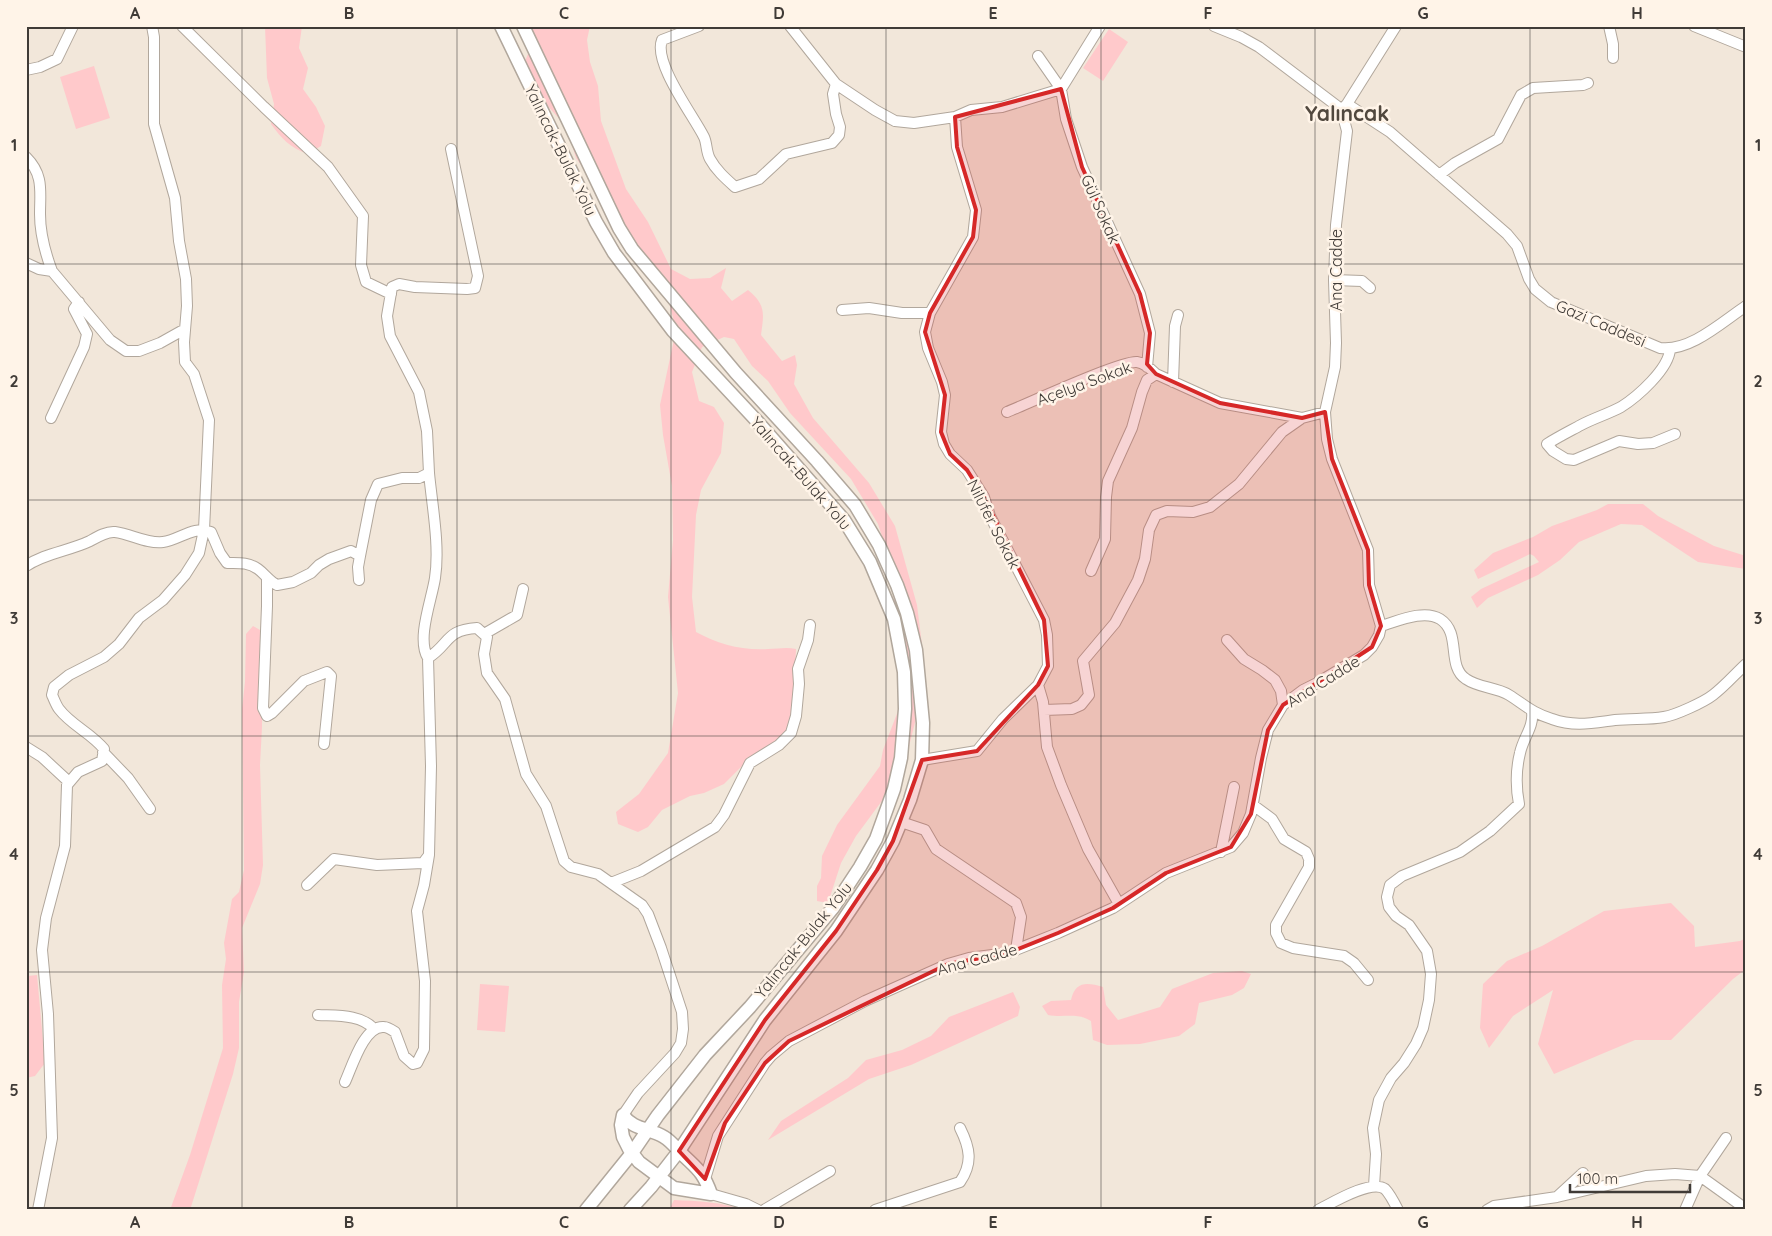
<svg xmlns="http://www.w3.org/2000/svg" width="1772" height="1236" viewBox="0 0 1772 1236" font-family="Quicksand,sans-serif">
<rect width="100%" height="100%" fill="#f2e7da"/>
<path fill="#ffc9cb" d="M265 26H302L299 48 308 68 303 89 316 107 325 126 321 146 308 154C290 148 281 138 271 124L274 104 267 78Z
M528 26H590L587 40 590 62 598 86 601 121 626 189 648 222 671 269 690 279 710 278 726 268 721 288 732 301 748 290C766 305 764 313 761 335L782 361 795 355 797 365 794 384 813 418 869 483 895 526 917 605 924 661 921 699 906 758 887 794 856 836 841 863 828 903 817 901V886L821 878 822 856 837 825 880 766 883 750 898 711 908 659 894 601 891 564 878 524 851 479 790 413 768 381 752 366 734 339 724 337 702 347 692 372 699 401 714 407 724 423 721 453 701 490 696 515 692 597 696 632C718 644 743 651 768 649 778 649 786 647 796 649L793 716 787 732 774 743 749 759 724 784 704 793 690 796 662 810 648 827 638 832 618 824 616 812 639 794 668 753 678 693 668 597 673 540 672 486 663 435 660 405 676 330 670 306 623 237 611 208 576 158 566 126 530 87 523 66 533 42Z
M1109 29 1128 42 1103 81 1083 68Z
M94 66 110 118 76 129 60 77Z
M1608 504H1643L1658 516 1714 546 1746 556V569L1698 562 1642 525 1621 524 1579 542 1560 560 1538 575 1488 598 1477 608 1471 597 1481 589 1539 562 1534 556 1530 554 1478 579 1474 570 1493 553 1533 537 1552 526 1597 510Z
M253 626 260 630 262 643V727L260 765 263 865 260 884 242 928 244 972 239 1002V1048L233 1074 190 1210H170L190 1155 223 1048 222 985 226 959 224 943 232 899 239 892 244 870 242 709 245 682 246 634Z
M1671 903 1694 926 1695 947 1740 941 1746 938V969L1733 979 1671 1040H1635L1554 1074 1538 1044 1553 990 1513 1016 1489 1048 1480 1028 1483 984 1507 961 1542 946 1604 911Z
M1242 971 1251 974 1244 988 1232 995 1199 1003 1195 1024 1179 1036 1140 1044 1107 1045 1093 1040 1091 1021C1077 1012 1064 1018 1048 1015L1042 1006 1051 1001 1071 1000C1075 981 1087 982 1103 987L1106 1005 1118 1020 1160 1007 1172 989 1213 973Z
M37 975 45 1063 35 1076 26 1078V978L28 976Z
M480 984 509 986 505 1032 477 1030Z
M1013 992 1020 1007 1018 1016 911 1065 869 1079 768 1140 781 1121 848 1078 866 1060 902 1050 931 1036 949 1017Z
M674 1200C697 1201 722 1202 744 1210H669Z"/>
<g fill="none" stroke-linecap="round" stroke-linejoin="round">
<defs>
<path id="minor" d="M182 26 264 107 328 167 363 216 361 265 366 282 391 294
M699 26 662 40C653 63 693 115 704 137 707 143 706 152 710 159 716 170 725 178 735 187L759 179 786 154 832 143 839 135 840 127 836 114 833 94 836 84
M790 26 836 84 875 110 895 121 914 123 955 117 971 110 1002 107 1061 89 1100 26
M1609 26 1613 44V58
M1694 26 1746 47
M1038 56 1061 89 1066 119 1082 167 1140 294 1150 333 1147 367
M26 70 40 67 57 59 73 26
M1347 104 1390 132 1507 234 1517 246 1529 279 1535 289 1551 302 1660 348C1690 352 1722 322 1746 306
M1342 109 1347 104 1396 26
M955 117 957 147 976 210 973 237 930 313 925 332 928 348 942 382 945 395 941 432 944 444 950 454 967 470 984 497 990 516 1044 620 1047 635 1048 666 1038 685 1043 702 1047 747 1061 785 1088 849 1119 904
M26 157C44 175 40 191 40 214 40 232 46 255 52 271L110 340 126 351H139L160 343 185 329
M1439 175 1455 163 1498 139 1521 95 1533 88 1583 85 1588 83
M26 263 39 269 52 271
M1334 280 1362 281 1370 288
M842 310 869 308 902 313H930
M1670 349C1669 369 1637 397 1621 407 1608 414 1594 418 1581 425 1570 431 1558 437 1547 444L1553 451 1566 459 1574 460 1619 441 1638 444 1653 443 1675 434
M1173 382 1175 326 1178 315
M1007 412C1027 404 1122 360 1137 362 1144 363 1151 369 1156 374L1220 403 1302 418
M51 418 84 347 87 334 74 309 79 302
M429 473C432 505 440 546 435 578 432 599 416 639 428 658 450 644 445 630 477 628L487 637 484 654 487 673 505 699 526 774 546 806 564 861 571 867 598 874 642 905 648 914 661 948 682 1012 683 1029 681 1043 675 1053 638 1093 623 1115
M360 556 371 500 378 484 402 478H419L429 473 427 431 419 392 390 336 387 316 392 287 399 284 415 287 467 289 475 288 478 276 451 149
M26 566C45 553 69 551 90 541 97 537 107 531 115 532 131 534 147 544 163 542 179 540 194 525 211 532L220 553 227 563C239 563 248 562 258 569 265 574 269 581 277 585L293 582 311 573 319 565 329 559 351 551 360 556 358 567 359 580
M1091 571 1105 539 1106 497 1108 481 1132 428 1142 392 1147 380 1156 374
M267 578V606L263 708 267 716 272 713 304 681 327 672 331 676 324 744
M1381 626C1398 621 1424 609 1440 619 1462 633 1446 666 1466 679 1479 688 1496 687 1509 695 1525 705 1532 713 1552 719 1574 727 1592 723 1615 720 1631 718 1648 720 1664 717 1676 715 1704 702 1713 695 1725 686 1735 674 1746 664
M484 634 517 615 523 589
M1227 640 1244 659 1262 670 1275 680 1281 691 1283 705
M1044 710 1072 709 1081 705 1089 695 1083 661 1115 623 1138 580 1145 559 1149 530 1156 515 1167 511 1193 512 1210 507 1239 484 1282 432 1302 418 1325 412
M26 747 42 757 69 782
M103 752 128 778 150 809
M922 760 977 751 1003 719 1038 685
M1253 805 1272 819 1284 839 1306 852 1309 859V867L1276 925V933L1281 943 1293 948 1344 956 1354 963 1368 980
M901 822 925 830 936 849 1016 903 1021 917 1016 950
M1221 852 1234 787
M611 883 641 871 715 827 724 815 750 763 779 745 791 733 796 716 799 684 798 669 808 640 810 625
M307 885 334 859 377 865 423 863 429 855 431 766 428 658
M318 1015C336 1016 361 1014 374 1029
M345 1082C352 1067 364 1025 384 1027 387 1027 392 1030 395 1032L404 1056 413 1064 417 1063 424 1049 425 981 417 911 424 885 429 855
M705 1179 718 1136 765 1063 771 1056 789 1041 865 1001 948 964 969 958 1008 953 1058 933 1113 908 1166 873 1231 847 1243 833 1251 814 1261 758 1268 730 1283 705 1303 690 1317 683 1364 655 1372 647 1379 635 1381 626 1369 585 1368 550 1332 459 1327 439 1325 412 1335 367 1336 343 1334 280 1336 225 1347 131 1341 109 1259 47 1241 37 1214 26
M1374 1186 1376 1154 1373 1128 1379 1100 1391 1078 1404 1063 1416 1044 1423 1028 1429 1000 1431 974 1427 951 1409 925 1396 916 1389 907 1387 897 1390 885 1402 876 1460 852 1490 831 1519 804C1516 788 1516 769 1520 753 1523 738 1534 727 1532 712
M711 1194 746 1204 758 1210
M1558 1196 1583 1173
M38 1210 52 1138 48 1014 42 950 46 918 65 846 67 785 78 772 102 761 104 749C91 733 71 725 59 709 56 705 54 699 52 695L54 687 69 675 104 657 119 644 139 618 163 600 185 575 199 553 204 530 209 420 194 374 185 362 184 342 187 306 186 279 179 241 175 198 154 124V37L152 26
M764 1210 830 1171
M875 1210 960 1182C973 1163 970 1148 960 1128
M1318 1210C1332 1203 1371 1179 1385 1189 1390 1194 1395 1204 1398 1210
M1487 1210 1494 1206 1557 1197 1646 1176 1675 1174 1700 1176 1746 1209
M1685 1210 1700 1176 1726 1138"/>
<path id="major" d="M501 26 596 222 614 253 673 331 755 419 844 520 870 562 894 619 904 672 905 709 901 758 894 789 876 839 860 867 833 908 750 1007 705 1055 658 1115 632 1153 586 1210
M523 26 619 228 632 249 736 373 817 461 855 505 879 545 897 585 907 613 916 650 923 723 922 760 910 800 893 841 877 870 836 931 765 1020 679 1151 651 1187 630 1210
M623 1115C633 1130 650 1128 664 1137 671 1141 676 1148 681 1153 697 1169 703 1171 711 1194L674 1188 639 1162 629 1149 623 1137 621 1125Z"/>
</defs>
<use href="#minor" stroke="#b1a79c" stroke-width="12"/>
<use href="#major" stroke="#b1a79c" stroke-width="15"/>
<use href="#minor" stroke="#fff" stroke-width="10"/>
<use href="#major" stroke="#fff" stroke-width="12"/>
</g>
<path fill="#d62828" fill-opacity="0.2" stroke="#d62828" stroke-width="4" stroke-linejoin="round" d="M1061 89 1082 167 1140 294 1150 333 1147 364 1156 374 1220 403 1302 418 1325 412 1332 459 1368 550 1369 585 1381 626 1372 647 1283 705 1268 730 1251 814 1231 847 1166 873 1113 908 1058 933 1008 953 948 964 789 1041 765 1063 725 1123 705 1179 679 1151 765 1020 836 931 877 870 893 841 922 760 977 751 1038 685 1048 666 1044 620 984 497 967 470 950 454 941 432 945 395 925 332 930 313 973 237 976 210 957 147 955 117Z"/>
<path fill="none" stroke="#403b37" stroke-width="1" stroke-opacity="0.55" d="M242 26V1210M457 26V1210M671 26V1210M886 26V1210M1101 26V1210M1315 26V1210M1530 26V1210M26 264H1746M26 500H1746M26 736H1746M26 972H1746"/>
<g text-anchor="middle" dominant-baseline="central" stroke-width="5" stroke-linejoin="round" paint-order="stroke">
<g font-size="16" fill="#403b37" stroke="#fff4e8">
<text transform="translate(561 150) rotate(64)">Yalıncak-Bulak Yolu</text>
<text transform="translate(1101 209) rotate(66)">Gül Sokak</text>
<text transform="translate(1336 270) rotate(-90)">Ana Cadde</text>
<text transform="translate(1601 323) rotate(23)">Gazi Caddesi</text>
<text transform="translate(1084 383) rotate(-20)">Açelya Sokak</text>
<text transform="translate(801 473) rotate(49)">Yalıncak-Bulak Yolu</text>
<text transform="translate(994 524) rotate(63)">Nilüfer Sokak</text>
<text transform="translate(1323 681) rotate(-32)">Ana Cadde</text>
<text transform="translate(803 940) rotate(-51)">Yalıncak-Bulak Yolu</text>
<text transform="translate(977 959) rotate(-15)">Ana Cadde</text>
</g>
<g font-size="21" font-weight="bold" fill="#51483e" stroke="#fff4e8">
<text x="1347" y="113">Yalıncak</text>
</g>
</g>
<rect width="1772" height="1236" fill="none" stroke="#fff4e8" stroke-width="55"/>
<path d="M1570 1184v8h120v-8" fill="none" stroke="#403b37" stroke-width="2.5"/>
<text x="1577" y="1184" font-size="15" fill="#403b37" stroke="#fff4e8" stroke-width="4" paint-order="stroke">100 m</text>
<rect x="28" y="28" width="1716" height="1180" fill="none" stroke="#403b37" stroke-width="2"/>
<g font-size="16" text-anchor="middle" font-weight="bold" fill="#403b37">
<text x="135" y="19">A</text>
<text x="349" y="19">B</text>
<text x="564" y="19">C</text>
<text x="779" y="19">D</text>
<text x="993" y="19">E</text>
<text x="1208" y="19">F</text>
<text x="1423" y="19">G</text>
<text x="1637" y="19">H</text>
<text x="14" y="151">1</text>
<text x="1758" y="151">1</text>
<text x="14" y="387">2</text>
<text x="1758" y="387">2</text>
<text x="14" y="624">3</text>
<text x="1758" y="624">3</text>
<text x="14" y="860">4</text>
<text x="1758" y="860">4</text>
<text x="14" y="1096">5</text>
<text x="1758" y="1096">5</text>
<text x="135" y="1228">A</text>
<text x="349" y="1228">B</text>
<text x="564" y="1228">C</text>
<text x="779" y="1228">D</text>
<text x="993" y="1228">E</text>
<text x="1208" y="1228">F</text>
<text x="1423" y="1228">G</text>
<text x="1637" y="1228">H</text>
</g>
</svg>
